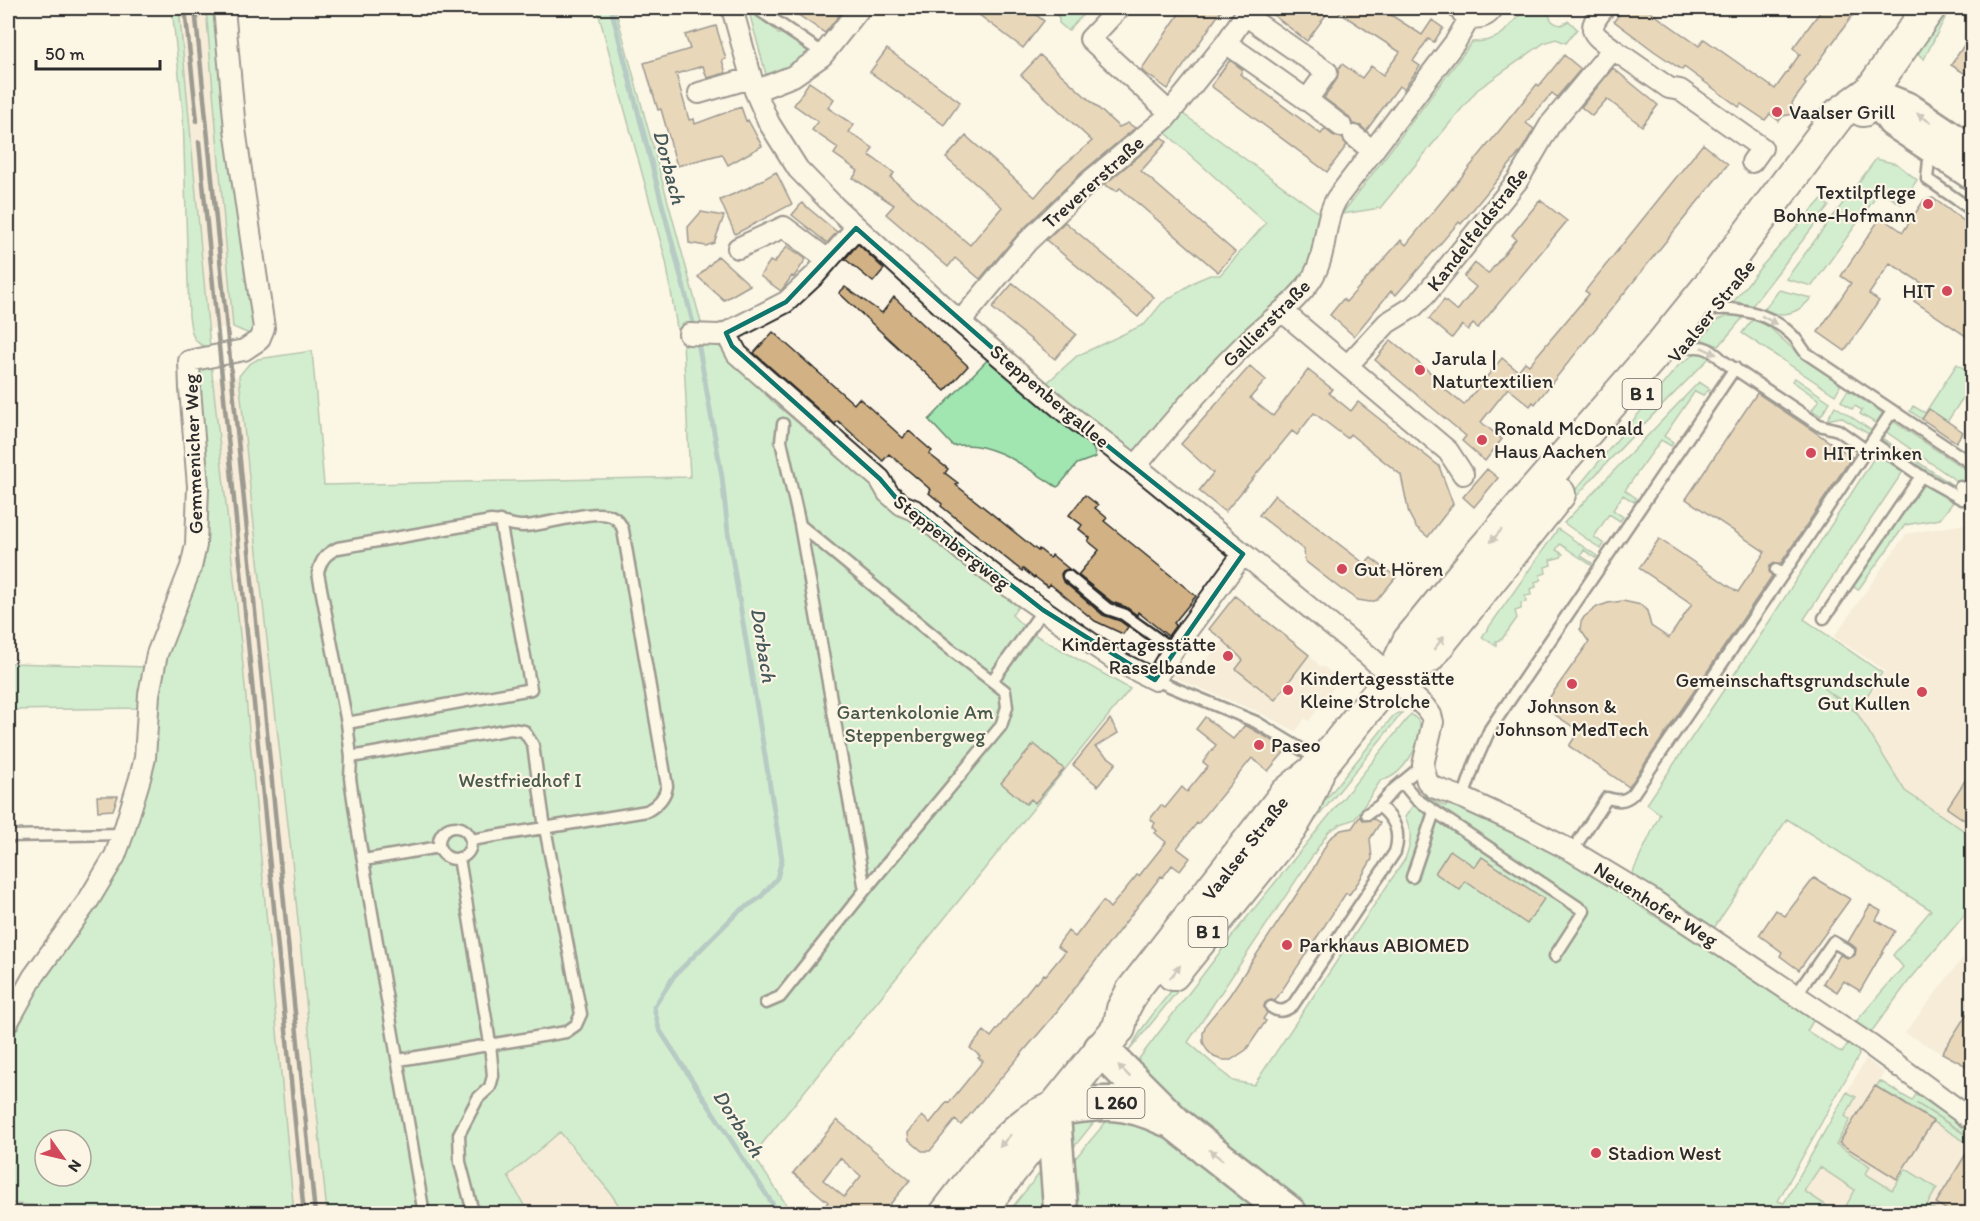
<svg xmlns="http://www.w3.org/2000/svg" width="1980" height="1221" viewBox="0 0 1980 1221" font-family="Itim,sans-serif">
<rect width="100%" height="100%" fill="#fcf5e5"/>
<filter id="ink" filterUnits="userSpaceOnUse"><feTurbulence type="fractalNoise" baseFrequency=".0167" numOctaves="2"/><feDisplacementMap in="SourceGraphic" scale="12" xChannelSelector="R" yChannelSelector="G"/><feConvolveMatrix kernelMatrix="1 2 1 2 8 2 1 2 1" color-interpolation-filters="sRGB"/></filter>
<g filter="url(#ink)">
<path fill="#efe1c8" d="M179 8H206L233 327 209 329Z
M239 376 252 507 292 860 327 1213H294L241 644 213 379Z
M1972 523V836L1905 791 1857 713 1886 671 1834 637 1906 534Z
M1280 632 1310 655 1320 667H1324L1339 680 1309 721 1305 718 1296 731 1256 711 1173 677 1169 673 1174 658 1196 673 1223 640Z
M1972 946V1069L1905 1033Z
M1866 1059 1884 1073 1879 1081 1972 1138V1213L1813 1214 1784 1203Z
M560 1131 609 1191 624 1213H528L508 1176Z"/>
<path fill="#a1e5b1" stroke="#66886e" stroke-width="1.5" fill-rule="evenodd" d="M172 8H179L210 347C192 346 191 331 189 316L183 113Z
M206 8H232L241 116 271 336 247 333 233 327Z
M597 8H615L702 326 715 342 772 401 962 563 1020 604 1012 615 1028 631 1130 689 753 1155 792 1213H624L609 1191 560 1132 508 1176 528 1213H327L292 860 252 507 239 376 248 365 258 359 312 351 324 485 690 477 683 341 677 328 666 261Z
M748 8 773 23 774 29 778 34H788L812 51 791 68 767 78Z
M1056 8H1089L1068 31 1059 23V18L1054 11Z
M1529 8H1548C1549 17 1550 23 1561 25L1569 21 1577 29 1566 43 1556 39 1544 43 1477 90 1380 208 1342 214 1472 42C1510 41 1504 24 1529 8Z
M1941 8H1950L1924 59 1913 50Z
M1175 108 1329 220 1321 258 1136 466 1056 403 1045 409 1093 448 1096 457 1077 464 1059 486 1057 487C1027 468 991 439 953 446L929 420 996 351 1040 389 1077 356 1145 324 1162 303 1196 281 1210 275H1220L1266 223 1157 125Z
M1876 159 1897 164 1917 180 1901 204 1880 191 1812 286 1786 279Z
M1821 200 1829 206 1752 306 1734 301 1760 268Z
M1779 290 1811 298C1798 314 1782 318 1764 310Z
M1730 315H1745L1719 346 1701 339 1717 320Z
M1754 318 1769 327 1803 358 1838 381 1840 386 1835 395 1742 333Z
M1696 353 1711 356C1643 426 1572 492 1517 572L1511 568 1678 366Z
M211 364 241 644 294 1213 122 1214 8 1203V1046L43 979 94 907 153 717 164 663 184 598 197 374ZM45 1140H81V1176H45Z
M1957 364 1972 374V384L1945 425 1956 433 1952 439 1937 429 1943 419 1929 409 1922 419 1910 411 1913 406 1925 413Z
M1795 378 1830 402 1821 416 1812 410 1819 400 1792 381Z
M1699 382 1710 389 1703 395 1695 391 1664 436 1673 442 1671 446 1661 440 1625 490 1636 498 1634 502 1623 495 1613 510 1623 517 1620 521 1609 514 1594 537 1604 544 1601 549 1564 523Z
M1848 390 1883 413 1877 424 1860 414 1862 410 1855 406 1852 409 1841 401Z
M1835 406 1872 431 1870 435 1841 417 1827 420Z
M1891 420 1972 474 1964 486 1885 431Z
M1880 437 1954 486 1952 487 1879 441Z
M1878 455 1883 456 1904 470 1804 619 1882 673 1857 711 1823 688 1857 713 1905 791 1972 836V906L1908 982 1869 1035 1854 1024 1903 967 1893 955 1931 910 1787 819 1714 928 1632 874 1660 814 1647 804 1762 633 1874 458Z
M1922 480 1954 501 1940 519 1905 525 1858 590 1850 584Z
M1558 529 1597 556 1595 558 1584 550 1581 556 1592 563 1591 565 1560 544 1556 550 1563 554 1561 557 1550 560 1551 565 1545 567 1546 573 1540 575 1541 580 1535 582 1536 587 1530 589 1531 595 1525 596 1526 602 1521 603V609L1515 611 1517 618 1502 639 1496 641V646L1482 637Z
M8 663 147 667 140 708 8 710Z
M1398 713H1402L1129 1051 1142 1029 1156 1010 1393 716Z
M1411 714C1415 717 1419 720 1420 725 1422 745 1401 778 1381 780L1355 819 1341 824 1329 831 1188 1042 1233 1081 1254 1085 1405 859C1411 843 1413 833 1405 817L1413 805 1417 808 1426 797 1445 806 1455 802 1569 858 1653 915 1816 1016 1807 1031 1842 1053 1851 1038 1856 1042 1859 1055 1778 1201 1784 1203 1847 1092 1856 1097 1845 1116 1850 1120 1836 1144 1870 1166 1866 1174 1892 1190 1906 1169 1937 1188 1927 1205 1940 1213H1860L1880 1209 1890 1211C1879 1194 1861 1213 1846 1206L1855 1190 1820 1167 1804 1191 1838 1213H1313L1162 1091 1135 1064 1236 931Z
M1880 1081 1912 1101 1916 1094 1956 1122 1958 1118 1963 1121 1960 1126 1972 1134V1138L1916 1103 1972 1139V1146L1922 1115 1923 1113 1876 1087Z
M1106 1113 1151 1124 1269 1213H1068V1167L1106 1122Z
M1069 1117H1098L1066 1157Z
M1043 1169 1052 1213 1007 1214Z"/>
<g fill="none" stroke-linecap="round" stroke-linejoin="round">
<path stroke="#66969c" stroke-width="5" d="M611 8 698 342 722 477 728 532 782 859 777 878 760 898 738 912 674 976 654 1007 659 1029 779 1214"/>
</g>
<path fill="#d2b285" stroke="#2b2b2b" stroke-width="1.5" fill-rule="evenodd" d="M788 8H845L825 33Z
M970 8H1027L1044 21 1023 48Z
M1183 8H1223L1168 89 1141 70Z
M1264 8H1331L1307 41Z
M1332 8H1380L1422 35 1432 20 1443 28 1434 42 1428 39 1413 61 1420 66 1404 89 1399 86 1366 131 1361 126 1353 124 1348 116 1324 98 1337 79 1338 69 1342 64 1362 78 1371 66 1383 75 1400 52Z
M1624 8H1645L1699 46 1704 39 1775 89 1800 54 1793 48 1823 8H1858L1804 82 1806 84 1792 103 1794 114 1783 116 1779 121 1770 114 1765 120 1741 104 1739 107 1684 67 1682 70 1654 51 1614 21Z
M716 26 726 59 722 60 726 73 707 78 703 66 676 74 689 120 694 119 695 124 741 107 746 121 748 120 762 146 728 165 722 154 677 166 661 109 658 110 644 63 690 49 685 35Z
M1972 33V78L1951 65Z
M887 49 960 102 944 125 870 72Z
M1040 55 1119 127 1128 123 1135 128 1081 173 1018 234 980 279 955 258 948 267 886 214 894 205 853 178 858 171 834 154 838 148 812 130 818 122 794 105 809 82 834 99 828 108 854 125 849 132 873 148 869 155 894 173 891 178 970 245 1002 207 946 158 966 136 1035 197 1058 170 1092 141 1021 75Z
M1564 55 1581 69 1557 97 1552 93 1526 123 1534 129 1521 151 1461 224 1459 222 1396 295 1391 291 1354 336 1330 315 1343 299 1346 302 1401 240 1406 245 1517 109 1537 84 1539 86Z
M1230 60 1243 70 1240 74 1321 134 1325 129 1334 136 1342 138 1347 145 1327 172 1211 86Z
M1613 68 1658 105 1642 126 1607 99 1592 116 1581 107Z
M1162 137 1167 142 1141 171 1235 252 1218 272 1120 188 1117 191 1104 185Z
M1703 144 1728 164 1535 404 1533 402 1530 406 1508 388 1481 422 1502 439 1485 461 1462 441 1466 436 1375 360 1391 340 1444 384 1442 387 1464 405 1502 358 1518 371 1525 362 1529 365 1589 294 1585 291Z
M776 172 792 204 735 234 720 200 750 187Z
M1933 198 1972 227V340L1914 301 1925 285 1890 263 1869 294 1879 301 1845 351 1818 332 1851 283 1841 276 1881 217 1903 232 1924 200Z
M1540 200 1567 221 1478 328 1473 324 1468 330 1462 325 1452 338 1429 319 1444 300 1457 311 1476 287 1464 277 1475 263 1488 274 1516 239 1512 235Z
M802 203 837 232 827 243 792 215Z
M701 212 724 216 714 243 706 246 689 243 688 227Z
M1065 222 1154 297 1138 317 1046 240Z
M858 244 884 269 873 282 845 259Z
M787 246 806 259 794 277 792 276 781 291 760 276 770 261 774 263Z
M718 256 750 285 724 300 698 277Z
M1013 283 1076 334 1055 359 992 308Z
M845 287 882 313 894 297 968 366 945 391 839 293Z
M773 332 854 404 859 398 903 438 909 431 932 451 929 454 948 469 945 473 958 483 956 485 1038 551 1039 549 1050 558 1052 555 1069 569 1063 571 1061 574 1063 581 1103 615 1120 621 1128 627 1123 634 1095 621 1050 584 1048 587 1035 577 1034 578 1023 569 1022 571 941 506 942 504 929 493 931 490 889 454 883 461 838 421 835 424 754 353Z
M1250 366 1266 380 1250 398 1273 416 1308 370 1332 389 1329 393 1351 411 1358 402 1439 466 1453 504 1428 537 1416 527 1409 514 1401 475 1350 434 1347 438 1314 413 1297 435 1292 431 1225 512 1199 491 1213 473 1181 444Z
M1757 393 1852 457 1781 563H1775L1770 566 1769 571 1772 576 1629 787 1569 746 1579 731 1545 708 1548 702 1547 701 1589 642 1580 629 1581 622 1584 617 1597 607 1608 603 1623 601 1641 605 1647 611 1651 626 1669 638 1692 604 1639 568 1659 539 1738 592 1765 552 1686 499Z
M1929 409 1963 432 1956 442 1922 419Z
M1487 469 1498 478 1474 507 1463 497Z
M1085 495 1098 505 1095 508 1107 518 1104 521 1196 596 1174 623 1176 625 1168 636 1138 612 1137 615 1126 607 1112 602 1078 575 1099 550 1088 541 1090 538 1079 529 1082 525 1069 515Z
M1275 495 1365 564 1371 558 1396 577 1377 600 1370 602 1358 600 1344 590H1342L1305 561 1304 550 1259 515Z
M1235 596 1309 655 1275 700 1236 669 1243 660 1223 640 1209 629Z
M1205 717 1233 739 1245 725 1287 749 1268 771 1252 758 1198 824 1197 823 1177 848 1190 858 1180 871 1172 865 1163 877 1161 876 1051 1019 961 1125 955 1120 930 1151H922L909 1140 908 1133 922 1116 930 1123 947 1102 949 1103 983 1061 978 1058 980 1056 970 1048 984 1031 991 1037 1035 982 1037 983 1044 974 1046 975 1065 952 1057 946 1068 931 1075 937 1103 901 1110 908 1137 875 1139 876 1166 842 1155 833 1157 831 1153 827 1155 823 1150 819 1161 805 1165 808 1182 787 1187 792 1208 766 1203 762 1216 745 1196 729Z
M1110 719 1118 733 1095 747 1116 763 1098 786 1073 765Z
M1034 744 1064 769 1035 803 1031 799 1026 804 1001 783Z
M1972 770V825L1947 808Z
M97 796H118L113 810 98 811Z
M1360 816 1364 821 1374 819 1380 823 1370 839 1372 859 1359 881 1349 895 1346 893 1275 1001 1271 1000 1265 1003 1264 1007 1267 1013 1263 1019 1266 1021 1246 1050 1231 1060H1222L1214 1057 1207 1050 1203 1042V1033L1206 1024 1229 996 1312 871 1329 839 1341 830 1352 828Z
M1450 850 1475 867 1482 857 1544 899 1527 924 1465 881 1460 890 1435 873Z
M1814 878 1850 899 1799 970 1780 956 1782 952 1759 935 1776 910 1785 916Z
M1870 905 1881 911 1876 920 1895 931 1860 991 1844 981 1837 992 1823 983 1840 955 1848 958 1855 955 1856 948 1848 942Z
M1972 1006V1069L1942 1053Z
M1875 1086 1933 1121 1897 1179 1839 1143Z
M837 1120 910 1180 882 1214H819L828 1202 793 1173ZM840 1158 861 1176 844 1197 823 1180Z
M1972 1144V1214H1953L1936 1203Z"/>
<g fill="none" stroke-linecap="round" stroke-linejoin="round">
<defs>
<path id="lane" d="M756 8 824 54
M1930 150 1927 179 1972 210
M1713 309C1741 307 1770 314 1791 334 1797 339 1801 347 1806 353L1972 464
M1679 349C1699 345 1708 345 1723 361L1819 425 1838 430 1866 450
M783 424 781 441 800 525 950 649 992 681
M1872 442 1921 476
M1960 487 1972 495
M800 525 865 890
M1776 570 1783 574 1889 416 1897 413
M1068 576 1108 609 1123 614 1173 650
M1824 618 1921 476 1962 499 1969 493
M1155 680 1256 722 1321 761
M347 723 531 689 500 521
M351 757 511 729 524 731 533 745 545 828 581 1014 576 1025 566 1032 399 1060
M1402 782 1416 799 1584 911 1555 956
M1463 798 1475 763 1490 729 1735 368
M1367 814 1379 806 1394 789 1423 765
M439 843a16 16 0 1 1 32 0a16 16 0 1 1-32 0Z
M8 836 123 834
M1572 851 1607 798C1618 801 1624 802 1633 794L1783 574
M459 858 490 1043 493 1076 490 1087 478 1098 459 1134 460 1162 473 1212
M364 860 439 847
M1412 877 1434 812
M1796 995 1833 942 1849 951
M766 1003 780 997 865 890 1001 726 1007 707 1005 691 992 681 1043 610
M1271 1007C1279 1013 1286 1011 1293 1005L1395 852C1401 832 1395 819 1379 806
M424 1214 357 826 350 778 351 757 347 723 318 573C321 559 326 554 338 548L491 521C502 521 512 526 523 526 545 526 594 508 611 516 618 519 621 524 623 530L667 786C665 798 658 805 647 811L471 840"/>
<path id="street" d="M732 8 755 91 769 123 798 169 834 206 960 322 1064 411 1136 466 1370 657 1425 707 1431 715 1433 722 1423 765 1427 781 1433 787 1463 798 1517 823 1572 851 1650 898 1870 1045 1972 1120
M1119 8 1090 39 1170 113
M1458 8C1468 21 1484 21 1493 8
M1604 8C1585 31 1592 33 1613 49
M1245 15 1327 72 1307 100 1226 43Z
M755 91 793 76 822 56 860 8
M699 93 751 78
M1307 100 1341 126
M1354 136 1373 151
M738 248 784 227 828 260
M1282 311 1448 451 1463 474
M960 322 1026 243 1089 182 1165 119 1226 43
M726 333 737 354 880 479 888 493 902 505 916 511 964 552 1000 580 1115 660 1155 680 1173 650 1243 554
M689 334 719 335 726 333 786 302 815 275 856 228
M1347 366 1387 323 1413 307 1427 293 1518 180 1550 125 1613 49 1669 88 1680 90 1762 148 1752 162
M1136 466C1171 423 1206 382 1246 343 1267 322 1294 305 1311 280 1328 255 1322 223 1337 198L1456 41 1470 17
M8 1022 33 977 88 901 115 856 123 834 140 778 145 758 149 694 157 654 191 567 196 545 198 486 190 389 189 361 244 350 259 340 264 328 235 129 224 8"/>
<path id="secondary" d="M1870 92 1892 122 1972 175
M1870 92 1908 107 1972 150"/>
<path id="primary" d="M1863 110 1870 92 1929 8
M1392 677 1428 657 1559 494
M1173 974 1290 829 1304 805 1317 774
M1119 1028 1123 1009 1133 990 1286 794 1321 765 1392 677 1409 641 1480 554 1659 348 1710 285 1839 114 1870 92
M946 1214C974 1179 1008 1126 1049 1110
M977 1214 1034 1141 1053 1109 1117 1030"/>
<path id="highway" d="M1101 1049 1176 1124 1290 1214
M1061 1214 1053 1109C1100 1102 1121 1098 1166 1119"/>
</defs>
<use href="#lane" stroke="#2b2b2b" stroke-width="15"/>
<use href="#street" stroke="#2b2b2b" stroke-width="24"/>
<use href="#secondary" stroke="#2b2b2b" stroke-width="33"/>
<use href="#primary" stroke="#2b2b2b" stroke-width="36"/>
<use href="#highway" stroke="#2b2b2b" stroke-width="38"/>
<use href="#lane" stroke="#fcf5e5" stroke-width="10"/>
<use href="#street" stroke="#fcf5e5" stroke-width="20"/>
<use href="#secondary" stroke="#fcf5e5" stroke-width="28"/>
<use href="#primary" stroke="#fcf5e5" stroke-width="32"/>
<use href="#highway" stroke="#fcf5e5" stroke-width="33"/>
<path stroke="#2b2b2b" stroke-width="4.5" d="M185 8 197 121
M195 8 315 1214
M199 142 304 1214"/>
</g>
<defs><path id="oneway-solid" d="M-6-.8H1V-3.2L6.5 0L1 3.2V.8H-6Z" transform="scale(1.5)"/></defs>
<g fill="#949088">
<use href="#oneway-solid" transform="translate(1924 118) rotate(-146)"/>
<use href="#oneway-solid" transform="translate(1769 320) rotate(29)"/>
<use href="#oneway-solid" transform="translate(1709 351) rotate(25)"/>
<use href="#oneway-solid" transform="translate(1496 536) rotate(131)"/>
<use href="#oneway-solid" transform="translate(1439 643) rotate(-52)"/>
<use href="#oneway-solid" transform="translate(1175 972) rotate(-51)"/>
<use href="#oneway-solid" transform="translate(1124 1071) rotate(-135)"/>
<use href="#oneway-solid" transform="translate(1005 1141) rotate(131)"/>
<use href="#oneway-solid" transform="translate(1216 1155) rotate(-142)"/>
</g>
</g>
<path d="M0 0H1980V1221H0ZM856 228 1064 411 1243 554 1155 680 1043 610 916 511 902 505 880 479 732 346 726 333 786 302Z" fill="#fcf5e5" fill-opacity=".55" fill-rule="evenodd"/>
<path fill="none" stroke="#0f766e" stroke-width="4.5" stroke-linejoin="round" d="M856 228 1064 411 1243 554 1155 680 1043 610 916 511 902 505 880 479 732 346 726 333 786 302Z"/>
<g fill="#d1495b" stroke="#fcf5e5" stroke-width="2">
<circle cx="1777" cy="112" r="6"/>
<circle cx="1928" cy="204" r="6"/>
<circle cx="1947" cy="291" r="6"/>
<circle cx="1420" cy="370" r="6"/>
<circle cx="1482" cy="440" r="6"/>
<circle cx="1811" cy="453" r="6"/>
<circle cx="1342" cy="569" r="6"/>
<circle cx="1228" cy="656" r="6"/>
<circle cx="1572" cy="684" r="6"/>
<circle cx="1288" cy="690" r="6"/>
<circle cx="1922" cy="692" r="6"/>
<circle cx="1259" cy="745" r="6"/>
<circle cx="1287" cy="945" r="6"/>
<circle cx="1596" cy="1153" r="6"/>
</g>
<g text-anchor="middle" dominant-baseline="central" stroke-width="4.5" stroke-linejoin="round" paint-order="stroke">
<g fill="#fcf5e5" stroke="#6a6863" stroke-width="1.5">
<rect x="1622.5" y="379" width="39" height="30" rx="4.5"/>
<rect x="1188.5" y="917" width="39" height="30" rx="4.5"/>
<rect x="1087.5" y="1088" width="57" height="30" rx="4.5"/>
</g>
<g font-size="18" font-weight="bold" fill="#2b2b2b">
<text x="1642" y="394">B 1</text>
<text x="1208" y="932">B 1</text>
<text x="1116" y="1103">L 260</text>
</g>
<g font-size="20" fill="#2b2b2b" stroke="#fcf5e5" text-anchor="start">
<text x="1789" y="112">Vaalser Grill</text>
<text x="1916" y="192" text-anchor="end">Textilpflege<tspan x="1916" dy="23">Bohne-Hofmann</tspan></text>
<text x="1935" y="291" text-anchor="end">HIT</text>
<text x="1432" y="358">Jarula |<tspan x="1432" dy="23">Naturtextilien</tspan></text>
<text x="1494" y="428">Ronald McDonald<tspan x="1494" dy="23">Haus Aachen</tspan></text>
<text x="1823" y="453">HIT trinken</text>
<text x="1354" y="569">Gut Hören</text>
<text x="1216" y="644" text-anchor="end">Kindertagesstätte<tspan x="1216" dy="23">Rasselbande</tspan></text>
<text x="1300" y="678">Kindertagesstätte<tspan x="1300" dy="23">Kleine Strolche</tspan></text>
<text x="1910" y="680" text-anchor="end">Gemeinschaftsgrundschule<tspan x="1910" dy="23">Gut Kullen</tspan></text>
<text x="1572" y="706" text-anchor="middle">Johnson &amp;<tspan x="1572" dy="23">Johnson MedTech</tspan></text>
<text x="1271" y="745">Paseo</text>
<text x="1299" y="945">Parkhaus ABIOMED</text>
<text x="1608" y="1153">Stadion West</text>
</g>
<g font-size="20" fill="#2b2b2b" stroke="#fcf5e5">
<text transform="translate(1093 182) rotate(-42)">Trevererstraße</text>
<text transform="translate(1477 229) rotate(-52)">Kandelfeldstraße</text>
<text transform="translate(1711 311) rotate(-51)">Vaalser Straße</text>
<text transform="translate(1266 323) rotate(-45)">Gallierstraße</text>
<text transform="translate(1050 396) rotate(40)">Steppenbergallee</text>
<text transform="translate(193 454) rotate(-92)">Gemmenicher Weg</text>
<text transform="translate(952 542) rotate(38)">Steppenbergweg</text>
<text transform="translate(1245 848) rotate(-52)">Vaalser Straße</text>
<text transform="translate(1656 904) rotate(32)">Neuenhofer Weg</text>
</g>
<g font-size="20" fill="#485a4c" stroke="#fcf5e5">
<text x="915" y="712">Gartenkolonie Am<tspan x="915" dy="23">Steppenbergweg</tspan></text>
<text x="520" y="780">Westfriedhof I</text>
</g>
<g font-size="21" font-style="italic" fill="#44585a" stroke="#fcf5e5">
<text transform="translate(670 167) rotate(75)">Dorbach</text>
<text transform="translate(764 645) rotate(81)">Dorbach</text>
<text transform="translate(739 1123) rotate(57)">Dorbach</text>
</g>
</g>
<rect width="1980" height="1221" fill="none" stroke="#fcf5e5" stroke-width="30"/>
<rect x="15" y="15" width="1950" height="1191" fill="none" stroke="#2b2b2b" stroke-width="2" filter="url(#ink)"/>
<g transform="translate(63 1158) rotate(124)"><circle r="28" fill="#fcf5e5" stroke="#a8a49b" stroke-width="1.5"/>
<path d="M0-4.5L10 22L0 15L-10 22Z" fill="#d1495b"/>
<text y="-9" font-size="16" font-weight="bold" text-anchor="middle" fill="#2b2b2b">N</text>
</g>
<path d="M36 60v9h124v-9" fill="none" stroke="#2b2b2b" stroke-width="3"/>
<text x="45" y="60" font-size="18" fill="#2b2b2b" stroke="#fcf5e5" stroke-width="4.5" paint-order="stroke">50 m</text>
</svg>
